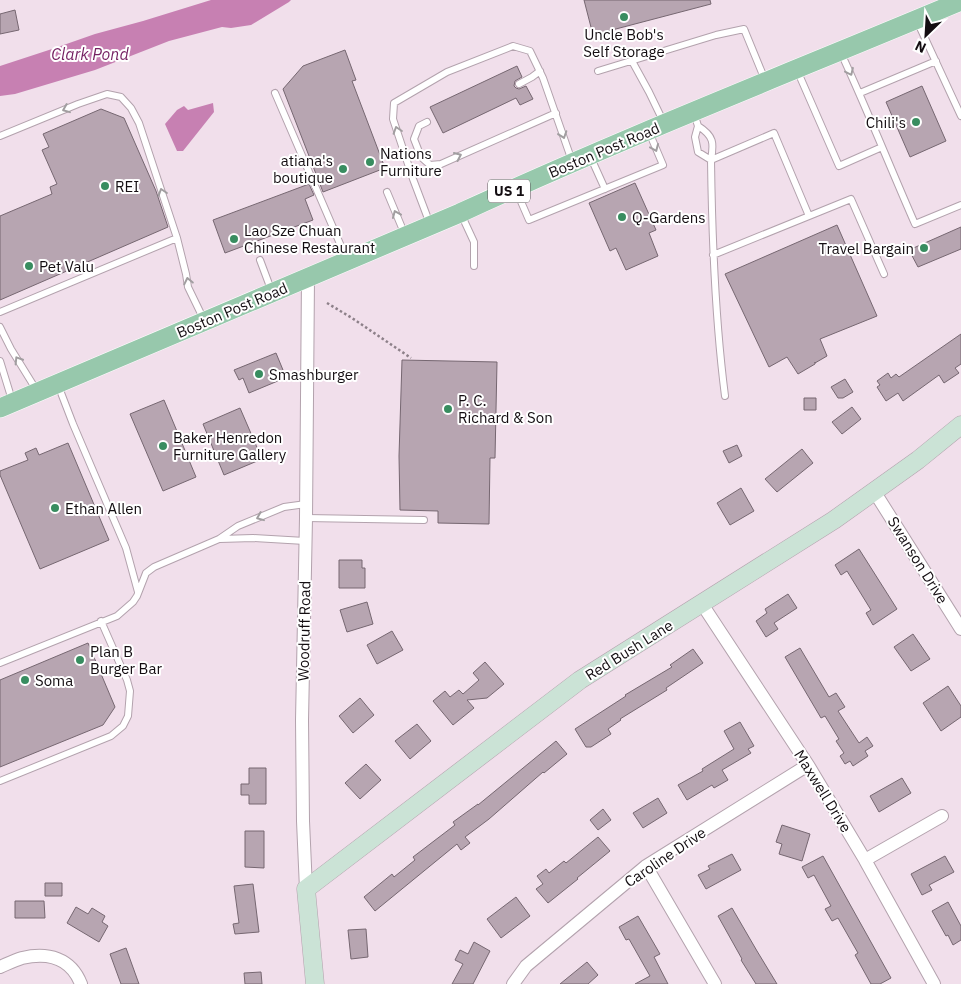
<svg xmlns="http://www.w3.org/2000/svg" width="961" height="984" viewBox="0 0 961 984" font-family="'IBM Plex Sans',sans-serif">
<rect width="100%" height="100%" fill="#f1dfeb"/>
<path fill="#c780b2" d="M211 0H291L289 2 251 25 231 28 222 27 169 41 95 70 15 94 0 96V66L55 48 95 34 143 21Z
M213 103 214 112 183 151H177L165 124 177 110 184 106 188 110Z"/>
<path fill="#b7a5b1" stroke="#766771" d="M584 0H710L711 4 593 35Z
M15 10 19 30 0 34V14Z
M345 50 356 80 352 81 385 168 323 192 283 89 303 66Z
M517 66 522 77 515 81 514 86 516 88 519 89 526 86 533 99 520 105 516 98 443 133 430 107Z
M922 86 946 141 910 157 886 102Z
M101 109 124 118 156 191 168 227 0 300V216L52 194 50 187 57 184 42 150 49 147 43 134Z
M635 183 656 230 649 233 658 256 626 270 616 248 610 251 589 203Z
M309 184 314 195 305 199 313 220 225 253 213 220Z
M837 225 877 316 820 339 827 356 815 363V362V364L798 374 787 357 769 367 725 274Z
M961 227V249L918 267 909 250Z
M961 334V364L955 368 959 373 944 383 939 375 903 401 898 393 886 401 877 387 880 385 877 381 888 373 891 378 896 374 899 377Z
M276 353 283 370 281 371 285 378 249 393 243 378 239 380 234 370Z
M402 360 497 362 495 458H490L489 524 438 523V511L400 510 399 456Z
M845 379 853 392 843 398H838L831 387Z
M804 398H816V410H804Z
M164 400 196 477 163 491 130 414Z
M852 407 861 419 842 434 832 422Z
M240 408 262 459 224 475 203 424Z
M68 443 109 540 40 569 0 475V471L28 460 25 453 36 448 39 455Z
M737 445 742 456 729 463 723 451Z
M802 449 813 463 777 492 765 479Z
M741 488 754 511 730 525 717 503Z
M859 549 897 609 873 625 866 613 871 610 847 571 841 575 835 565Z
M339 560H362V568H365V588H339Z
M788 594 797 608 774 623 778 629 766 637 756 621 767 613 765 609Z
M367 602 373 624 347 632 340 610Z
M392 631 403 650 377 664 367 645Z
M913 634 930 659 911 671 894 647Z
M88 643 115 707 103 725 0 767V680Z
M800 648 829 697 836 693 845 707 838 711 859 743 867 737 873 746 865 751 868 756 853 766 850 761 845 764 840 756 844 753 836 741 839 739 825 716 821 718 785 657Z
M693 649 703 663 666 688 667 690 620 719 621 720 608 729 611 734 591 747H586L575 729 626 696 625 695 672 667 670 665Z
M485 662 504 684 487 698 467 700 474 708 453 725 433 701 445 691 450 697 459 690 463 694 479 680 473 673Z
M948 686 961 706V717L941 731 923 703Z
M360 698 374 715 353 733 339 716Z
M740 722 754 746 748 749 751 753 722 770 728 780 714 788 712 785 687 800 678 785 703 771 702 769 734 749 724 731Z
M417 724 431 741 410 759 395 741Z
M556 741 567 754 544 773 543 772 489 819 465 837 470 843 461 850 457 844 375 911 364 897 392 874 394 877 415 860 413 857 455 825 453 822 478 804V805Z
M366 764 381 780 360 799 345 783Z
M249 768H266V804H249V795H241V784H249Z
M902 778 911 793 879 812 870 796Z
M658 798 667 813 643 828 633 813Z
M603 809 611 820 598 830 590 820Z
M782 825 810 834 802 861 779 854 782 844 776 842Z
M245 831H264V868L245 867Z
M598 837 610 851 577 878 578 879 548 903 536 889 543 884 537 876 546 869 549 873 564 861 566 863Z
M732 854 741 870 706 889 698 875 710 869 708 866Z
M823 856 891 978 880 984H871L855 955 858 953 838 918 832 921 825 909 831 906 814 875 808 878 802 867Z
M945 856 954 872 929 885 932 890 922 895 911 874Z
M45 883H62V896H45Z
M253 884 259 932 235 934 233 924 239 923 234 886Z
M516 897 530 916 501 938 487 919Z
M15 901H44L45 918H15Z
M948 902 961 926V940L953 945 948 935 946 936 932 911Z
M76 907 88 914 92 908 105 916 102 922 108 926 99 942 67 923Z
M732 908 757 951 777 984H756L741 960 742 959 718 916Z
M638 916 660 954 654 957 668 984H635L650 976 629 939 626 940 619 927Z
M366 929 368 957 351 959 348 930Z
M474 942 490 951 473 984H452L463 964 455 960 460 950 468 954Z
M126 948 139 984H121L110 954Z
M587 962 598 975 588 984H560Z
M261 972 262 984H245L244 973Z"/>
<g fill="none" stroke-linecap="round" stroke-linejoin="round">
<defs>
<path id="lane" d="M917 21 961 116
M841 53C867 109 890 167 915 224L961 205
M632 61 649 92 664 123
M797 70 839 166 882 147
M598 71 716 35 744 29 765 80
M519 84 532 77 540 71
M275 93 347 260
M860 93 936 61
M694 113 698 126 695 137 698 152 711 160C714 143 714 136 698 126
M427 122 419 126 414 139 421 157 430 165 441 164 556 113
M0 136 78 104 107 94 121 97 131 108 139 123 177 238 186 274 188 287 204 320
M591 158 605 189
M516 190 529 220 663 165 649 132
M387 192 405 235
M461 214 474 242V266
M430 224 413 179 393 119 394 103 447 72 513 46 530 51 543 78 572 161
M713 255 851 199 884 274
M260 260 272 292
M0 312 177 238
M0 327 11 349 37 391
M0 361 12 400
M58 385 73 424 126 548 138 592
M725 396C715 318 712 239 711 160L774 133 809 216
M306 518 424 520
M220 539 253 538 305 541
M0 663 117 616 133 602 137 596 146 573 154 567 219 539 238 526 284 507 306 504
M0 781 111 736 123 726 128 716 130 691 127 680 101 621"/>
<path id="street" d="M874 491 961 629
M702 604 808 765 865 860 934 984
M865 860 942 816
M646 866 715 984
M306 889 303 821 302 720 306 518 308 278
M0 967C7 964 15 960 22 958 48 952 71 958 81 984
M513 984 526 966 646 866 808 765"/>
<path id="secondary" d="M315 984 306 889 580 680 834 520 918 460 961 425"/>
<path id="primary" d="M0 408 460 213C625 137 794 71 961 1"/>
</defs>
<use href="#lane" stroke="#b3a2ad" stroke-width="8"/>
<use href="#street" stroke="#b3a2ad" stroke-width="14"/>
<use href="#secondary" stroke="#b3a2ad" stroke-width="19"/>
<use href="#primary" stroke="#fff" stroke-width="20"/>
<path stroke="#8d8089" stroke-width="2.5" stroke-dasharray="2.5 2.5" stroke-linecap="butt" d="M327 303 352 318 411 358"/>
<use href="#lane" stroke="#fff" stroke-width="6"/>
<use href="#street" stroke="#fff" stroke-width="12"/>
<use href="#secondary" stroke="#cbe3d6" stroke-width="18"/>
<use href="#primary" stroke="#97c8ac" stroke-width="19"/>
</g>
<defs><path id="oneway-chevron" d="M-2-3.5L2.5 0L-2 3.5" fill="none" stroke-width="1.6" stroke-linecap="round" stroke-linejoin="round" transform="scale(1.25)"/></defs>
<g stroke="#a19ea0">
<use href="#oneway-chevron" transform="translate(850 72) rotate(65)"/>
<use href="#oneway-chevron" transform="translate(66 109) rotate(158)"/>
<use href="#oneway-chevron" transform="translate(397 130) rotate(-108)"/>
<use href="#oneway-chevron" transform="translate(563 135) rotate(71)"/>
<use href="#oneway-chevron" transform="translate(655 148) rotate(67)"/>
<use href="#oneway-chevron" transform="translate(458 156) rotate(-24)"/>
<use href="#oneway-chevron" transform="translate(162 192) rotate(-108)"/>
<use href="#oneway-chevron" transform="translate(396 214) rotate(-113)"/>
<use href="#oneway-chevron" transform="translate(188 281) rotate(-102)"/>
<use href="#oneway-chevron" transform="translate(18 360) rotate(-122)"/>
<use href="#oneway-chevron" transform="translate(260 517) rotate(158)"/>
</g>
<g fill="#388d60" stroke="#fff" stroke-width="2">
<circle cx="624" cy="17" r="5"/>
<circle cx="916" cy="122" r="5"/>
<circle cx="370" cy="162" r="5"/>
<circle cx="343" cy="169" r="5"/>
<circle cx="105" cy="186" r="5"/>
<circle cx="622" cy="217" r="5"/>
<circle cx="234" cy="239" r="5"/>
<circle cx="924" cy="248" r="5"/>
<circle cx="29" cy="266" r="5"/>
<circle cx="259" cy="374" r="5"/>
<circle cx="448" cy="409" r="5"/>
<circle cx="163" cy="446" r="5"/>
<circle cx="55" cy="508" r="5"/>
<circle cx="80" cy="660" r="5"/>
<circle cx="25" cy="680" r="5"/>
</g>
<g text-anchor="middle" dominant-baseline="central" stroke-width="4" stroke-linejoin="round" paint-order="stroke">
<rect fill="#fff" stroke="#5a5658" stroke-width="1" x="488" y="179.5" width="42" height="23" rx="4"/>
<g font-size="14" font-weight="bold" fill="#130d11">
<text x="509" y="191">US 1</text>
</g>
<g font-size="15" fill="#130d11" stroke="#fff" text-anchor="start">
<text x="624" y="34" text-anchor="middle">Uncle Bob's<tspan x="624" dy="17">Self Storage</tspan></text>
<text x="906" y="122" text-anchor="end">Chili's</text>
<text x="380" y="153">Nations<tspan x="380" dy="17">Furniture</tspan></text>
<text x="333" y="160" text-anchor="end">atiana's<tspan x="333" dy="17">boutique</tspan></text>
<text x="115" y="186">REI</text>
<text x="632" y="217">Q-Gardens</text>
<text x="244" y="230">Lao Sze Chuan<tspan x="244" dy="17">Chinese Restaurant</tspan></text>
<text x="914" y="248" text-anchor="end">Travel Bargain</text>
<text x="39" y="266">Pet Valu</text>
<text x="269" y="374">Smashburger</text>
<text x="458" y="400">P. C.<tspan x="458" dy="17">Richard &amp; Son</tspan></text>
<text x="173" y="437">Baker Henredon<tspan x="173" dy="17">Furniture Gallery</tspan></text>
<text x="65" y="508">Ethan Allen</text>
<text x="90" y="651">Plan B<tspan x="90" dy="17">Burger Bar</tspan></text>
<text x="35" y="680">Soma</text>
</g>
<g font-size="15" fill="#130d11" stroke="#fff">
<text transform="translate(604 150) rotate(-23)">Boston Post Road</text>
<text transform="translate(232 310) rotate(-23)">Boston Post Road</text>
<text transform="translate(918 560) rotate(58)">Swanson Drive</text>
<text transform="translate(304 631) rotate(-89)">Woodruff Road</text>
<text transform="translate(629 650) rotate(-32)">Red Bush Lane</text>
<text transform="translate(823 791) rotate(58)">Maxwell Drive</text>
<text transform="translate(665 857) rotate(-34)">Caroline Drive</text>
</g>
<g font-size="16" font-style="italic" fill="#741f61" stroke="#fff">
<text x="90" y="54">Clark Pond</text>
</g>
</g>
<g transform="translate(926 35) rotate(205)" stroke="#ffffff" stroke-width="4" paint-order="stroke">
<path d="M0-4L9 19L0 12L-9 19Z" fill="#130d11"/>
<text y="-8" font-size="14" font-weight="bold" text-anchor="middle" fill="#130d11">N</text>
</g>
</svg>
